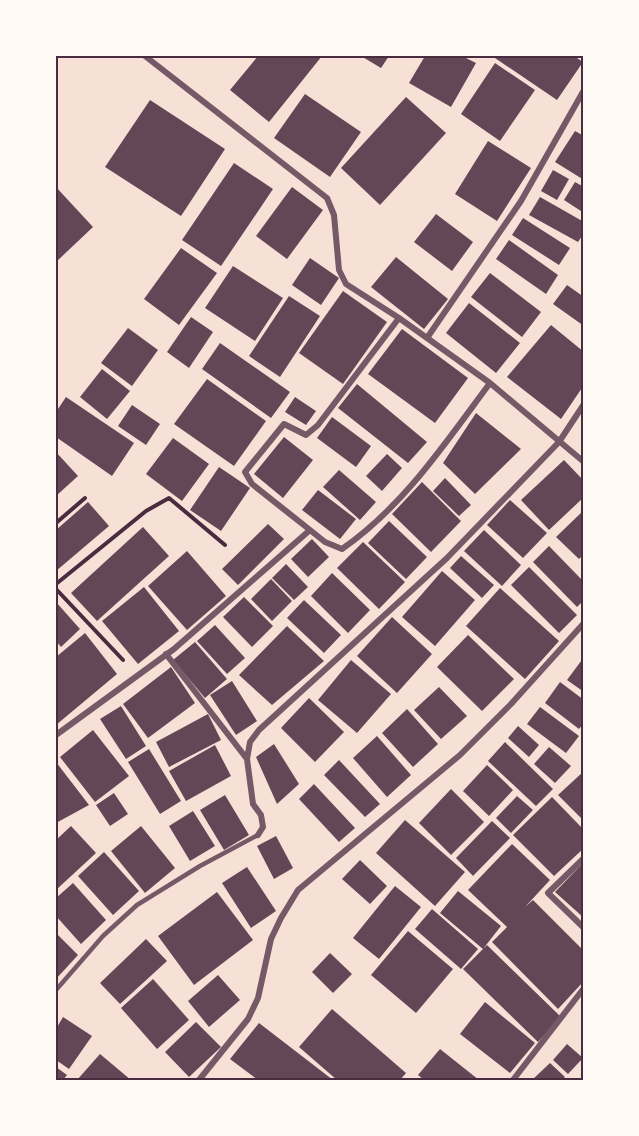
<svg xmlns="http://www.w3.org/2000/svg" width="639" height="1136" viewBox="0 0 639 1136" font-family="Inter,sans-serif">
<rect width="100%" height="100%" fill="#f7e1d7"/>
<path fill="#644757" d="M258 56H322L269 122 230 90Z
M361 56H389L381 68Z
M425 56H462L476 63 451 107 409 83Z
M492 56H574L583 62 557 100Z
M495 63 535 90 500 141 461 114Z
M305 94 361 132 330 177 274 138Z
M406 97 446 133 380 205 341 168Z
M150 100 225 149 181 216 105 167Z
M575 131 584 136V180L555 162Z
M488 141 531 168 497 221 455 194Z
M234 163 273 189 221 266 182 240Z
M553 170 569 179 557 200 541 191Z
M575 182 584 187V213L564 200Z
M56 187 93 227 56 262Z
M292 187 323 210 287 259 256 236Z
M540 197 584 222V233L578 242 529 215Z
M436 214 473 242 452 271 414 242Z
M523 218 570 248 559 265 512 235Z
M509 240 558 275 546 294 496 259Z
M181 248 217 273 179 325 144 299Z
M396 257 448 299 424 329 371 287Z
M310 258 339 278 321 305 292 285Z
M233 266 283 298 255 341 205 308Z
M490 273 541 312 522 337 471 297Z
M567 285 584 297V326L553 304Z
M343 291 387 322 343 384 299 353Z
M289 296 320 316 280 377 249 356Z
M469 303 520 343 496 373 446 333Z
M191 317 213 332 189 368 167 352Z
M551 325 584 352V385L561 419 507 377Z
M128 328 158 350 132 386 101 363Z
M402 329 468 378 435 423 368 374Z
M220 343 290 392 271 418 202 369Z
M102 369 130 391 107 419 80 397Z
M207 379 266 421 234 466 174 424Z
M357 384 427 442 408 463 338 408Z
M66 397 134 443 112 476 56 437V412Z
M295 397 316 411 306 425 285 412Z
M132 405 160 424 146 445 118 426Z
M476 413 521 449 475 494 443 463Z
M332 417 371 446 356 467 317 438Z
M284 437 313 460 283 498 254 474Z
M173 438 209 464 182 501 146 474Z
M56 452 78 476 56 496Z
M387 454 402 468 382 491 366 476Z
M564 460 584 481V497L549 530 521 500Z
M219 467 250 488 221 531 190 510Z
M339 470 376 502 360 520 323 487Z
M445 478 471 505 459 516 433 491Z
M422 482 461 521 431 552 392 514Z
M318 490 356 519 340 539 302 510Z
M510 500 547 533 523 558 487 525Z
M88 502 109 526 56 571V530Z
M584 510V554L579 559 556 537Z
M389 521 427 557 406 579 368 543Z
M268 524 284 539 238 585 222 569Z
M143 527 169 556 97 621 71 593Z
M484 530 521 565 502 586 464 551Z
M312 539 329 557 308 577 291 559Z
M363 542 405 582 379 609 337 568Z
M549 546 584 582V600L577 607 533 562Z
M187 551 226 596 187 630 148 586Z
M461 556 494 585 482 598 450 568Z
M286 564 308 587 294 600 272 578Z
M529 567 577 615 559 633 511 585Z
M442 571 475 600 435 646 402 617Z
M332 573 370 610 348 633 311 596Z
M271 579 292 601 272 621 251 599Z
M144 587 179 631 138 664 102 621Z
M500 588 559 641 525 679 466 626Z
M244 597 273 626 252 647 223 617Z
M304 600 341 635 324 653 287 618Z
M56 602 80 629 61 647 56 641Z
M392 617 432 654 397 693 357 656Z
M215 625 245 658 227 674 197 641Z
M287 626 324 661 272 705 239 675Z
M85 633 117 674 56 725V657Z
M468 635 514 679 482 711 437 667Z
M195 642 227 679 205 698 173 660Z
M584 657V692L567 680Z
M351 660 391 694 357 733 318 700Z
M171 667 195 703 148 738 123 704Z
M232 681 257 721 236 735 210 695Z
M560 682 584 700V723L579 729 545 703Z
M439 687 467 716 441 739 414 710Z
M309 698 344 732 315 762 281 728Z
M121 706 146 746 126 759 100 719Z
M540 707 579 736 566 753 527 724Z
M407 709 438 744 413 767 382 733Z
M208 714 221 740 169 767 156 742Z
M518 726 539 745 529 757 508 738Z
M93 730 129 776 95 802 60 757Z
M377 736 411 775 387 797 353 758Z
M505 742 553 789 536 806 488 761Z
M274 744 299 784 277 804 256 757Z
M215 745 231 776 186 801 169 771Z
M549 747 571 766 555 783 534 764Z
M149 749 181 801 160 814 128 762Z
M339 760 380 804 365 817 324 775Z
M56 762 89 805 56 823Z
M487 765 513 790 489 816 463 791Z
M584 771V821L558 795Z
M314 784 355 828 339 842 299 799Z
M451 789 484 822 451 855 419 823Z
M114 793 128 814 110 826 96 805Z
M225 795 249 835 224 850 200 810Z
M517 796 533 810 511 833 496 818Z
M552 797 584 830V848L554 876 513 835Z
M193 811 215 846 190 861 169 826Z
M405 820 465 872 435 906 376 853Z
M492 821 510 838 473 876 456 858Z
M71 826 96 853 56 890V840Z
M141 826 175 868 145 893 111 851Z
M276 836 293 868 274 879 257 846Z
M512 844 550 880 525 907 533 900 584 951V981L558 1009 492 942 507 927 468 890Z
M104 852 139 891 113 915 78 876Z
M360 860 387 886 370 904 342 879Z
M584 862V918L555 892Z
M247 867 276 911 251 928 222 883Z
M73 883 106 920 81 944 56 916V898Z
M395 886 421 907 379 959 353 938Z
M458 891 501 926 483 949 440 913Z
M217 892 253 940 194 985 158 936Z
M432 909 478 949 461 969 415 929Z
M408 931 453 969 416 1013 371 975Z
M56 933 78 955 56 979Z
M146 939 167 961 120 1004 100 983Z
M487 945 561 1017 538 1042 463 969Z
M330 953 352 974 333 993 312 972Z
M218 975 240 1000 209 1027 188 1001Z
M153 979 189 1020 157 1049 121 1008Z
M485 1002 535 1043 510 1073 460 1034Z
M332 1009 406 1073 400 1080H337L299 1047Z
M63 1017 92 1036 69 1069 56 1060V1029Z
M196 1022 221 1047 189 1077 165 1052Z
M259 1023 333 1080H258L230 1059Z
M567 1044 583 1058 568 1074 553 1060Z
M440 1049 479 1080H424L418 1075Z
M100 1054 131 1080H77Z
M550 1063 565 1077 562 1080H532Z
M56 1067 67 1075 63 1080H56Z"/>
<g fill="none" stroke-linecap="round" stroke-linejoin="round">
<path stroke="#4a2c40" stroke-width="4" d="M56 523 85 498
M56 584 146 511 169 498 225 545
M56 589 123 660"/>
<path stroke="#755966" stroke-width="4.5" d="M56 990 103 936 137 905 200 866 258 835"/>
<path stroke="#755966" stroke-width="6" d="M145 56 327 198 334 215 339 270 346 284 399 318 490 383 584 462
M427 338 521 201 584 90
M310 530 252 484 245 472 284 424 306 435 318 425 399 318
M166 654 247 759
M56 735 174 649 310 530 325 542 342 549C404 506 446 442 490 383
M258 835 263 827 261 815 253 804 247 759 250 742 259 730 447 558 559 442 584 404
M584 858 548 893 584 928
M199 1080 248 1019 258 998 271 939 281 918 298 890 460 755 511 704 584 623
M513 1080 584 988"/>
</g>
<rect width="639" height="1136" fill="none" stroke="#fffaf5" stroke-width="114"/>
<rect x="57" y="57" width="525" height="1022" fill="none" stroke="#4a2c40" stroke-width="2"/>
</svg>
